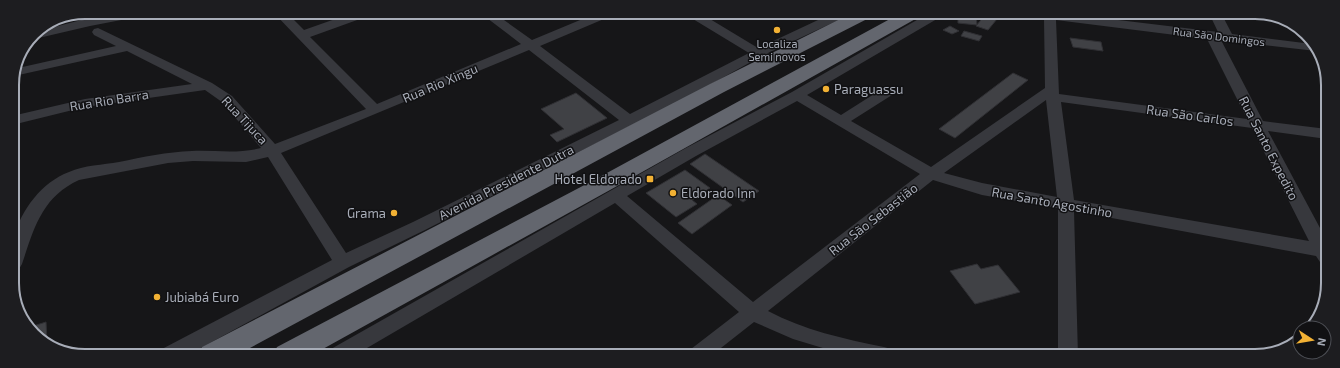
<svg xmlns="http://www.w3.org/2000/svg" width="1340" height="368" viewBox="0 0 1340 368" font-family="'Exo 2',sans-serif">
<rect width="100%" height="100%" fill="#161618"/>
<path fill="#404145" stroke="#303034" d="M958 13 976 15 977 25 958 23Z
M985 15 997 19 988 30 976 26Z
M950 26 959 31 952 34 943 30Z
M964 31 982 36 979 41 961 36Z
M1070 38 1101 42 1103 51 1073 47Z
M1013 73 1028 80 955 138 939 129Z
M576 93 607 118 557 142 550 135 564 129 541 109Z
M705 154 759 191 743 202 690 164Z
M685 170 710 188 692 200 697 204 676 217 646 193Z
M718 195 732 205 692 234 678 223Z
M977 264 981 269 998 265 1020 292 975 304 950 271Z
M46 322 47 342 34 335 30 327Z"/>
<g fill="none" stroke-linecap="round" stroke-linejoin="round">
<path fill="#37383d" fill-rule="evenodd" d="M122 12H148L146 15 142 16 90 26 30 40 35 32 89 18Z
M273 12H286L304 30 355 12H373L371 15 310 37 377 104 521 44 479 12 494 13 532 40 597 13H613L611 16 540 46 630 114 749 53 688 16 686 13H700L758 48 833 13H849L847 16 768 53 773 58 771 61 766 62 758 58 695 93 425 230 349 267 188 355H159L162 349 332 260 268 157 246 162 193 161 168 163 79 180C42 197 34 228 22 264L19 269 13 271C13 260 11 247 14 237 21 210 42 182 69 172 84 165 103 165 119 162 143 157 167 152 192 151 215 150 238 154 261 148L222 102 205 90 85 107 12 125V116L85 99 192 84 127 51 14 76 18 68 116 46 94 35 92 32 94 29 98 28 212 83 232 96 275 144 366 109ZM529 50 619 120 413 222 346 253 281 153Z
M929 13H944L942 16 807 95 841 115 882 89 887 88 892 89 894 92 892 95 851 121 931 167 1045 88 1044 18 1025 16 1023 13H1060L1218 32 1209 13H1221L1232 34 1312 44 1316 51 1221 40 1263 121 1327 129V139L1268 131 1327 241V263L1320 262 1316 256 1074 211 1078 356H1058V208L982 195 933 180 768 311C804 330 844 339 884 347L891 349 894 355H846L793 339 754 322 712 355H688L691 349 739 312 615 203 355 355H328L331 349 686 148 792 92ZM1056 20 1207 39 1247 119 1059 94ZM1046 100 1057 197 982 183 944 173ZM797 101 920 174 753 302 627 196 696 156ZM1061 102 1252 128 1309 241 1074 200Z"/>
<path fill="#63666e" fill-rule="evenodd" d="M852 13H873L871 17 724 92 237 355H198L202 347 710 84Z
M901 13H921L919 17 610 190 312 355H273L277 347 594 180Z"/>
</g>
<g fill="#f2b134" stroke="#111113" stroke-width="1.5">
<circle cx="777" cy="30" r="4"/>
<circle cx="826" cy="89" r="4"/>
<rect x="646" y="175" width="8" height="8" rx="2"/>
<circle cx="673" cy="193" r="4"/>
<circle cx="394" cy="213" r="4"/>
<circle cx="157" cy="297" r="4"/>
</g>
<g text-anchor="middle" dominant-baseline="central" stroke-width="3" stroke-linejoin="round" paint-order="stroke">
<g font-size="11" fill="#a8adb8" stroke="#111113">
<text transform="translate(1219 36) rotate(7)">Rua São Domingos</text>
</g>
<g font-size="11" fill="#a8adb8" stroke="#111113">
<text x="777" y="43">Localiza<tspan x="777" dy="13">Semi novos</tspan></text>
</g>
<g font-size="13" fill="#a8adb8" stroke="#111113">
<text transform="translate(440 83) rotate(-23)">Rua Rio Xingu</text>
<text transform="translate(109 100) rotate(-9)">Rua Rio Barra</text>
<text transform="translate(1190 115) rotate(8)">Rua São Carlos</text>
<text transform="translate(245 120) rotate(47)">Rua Tijuca</text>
<text transform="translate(1269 148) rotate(63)">Rua Santo Expedito</text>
<text transform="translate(506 182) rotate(-27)">Avenida Presidente Dutra</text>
<text transform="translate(1052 202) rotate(10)">Rua Santo Agostinho</text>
<text transform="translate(873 219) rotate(-38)">Rua São Sebastião</text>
</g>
<g font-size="13" fill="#a8adb8" stroke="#111113" text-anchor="start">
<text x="834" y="89">Paraguassu</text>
<text x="642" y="179" text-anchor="end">Hotel Eldorado</text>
<text x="681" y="193">Eldorado Inn</text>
<text x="386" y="213" text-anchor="end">Grama</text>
<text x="165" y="297">Jubiabá Euro</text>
</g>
</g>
<path d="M0 0H1340V368H0ZM85 19H1255A66 66 0 0 1 1321 85V283A66 66 0 0 1 1255 349H85A66 66 0 0 1 19 283V85A66 66 0 0 1 85 19Z" fill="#1d1d20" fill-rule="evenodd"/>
<path fill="none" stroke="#a8adb8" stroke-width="2" d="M85 19H1255A66 66 0 0 1 1321 85V283A66 66 0 0 1 1255 349H85A66 66 0 0 1 19 283V85A66 66 0 0 1 85 19Z"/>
<g transform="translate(1312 340) rotate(102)"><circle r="19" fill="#111113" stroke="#4d4f55"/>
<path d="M0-3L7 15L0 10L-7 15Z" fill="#f2b134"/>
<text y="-6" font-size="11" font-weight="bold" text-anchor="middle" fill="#a8adb8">N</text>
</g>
</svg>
